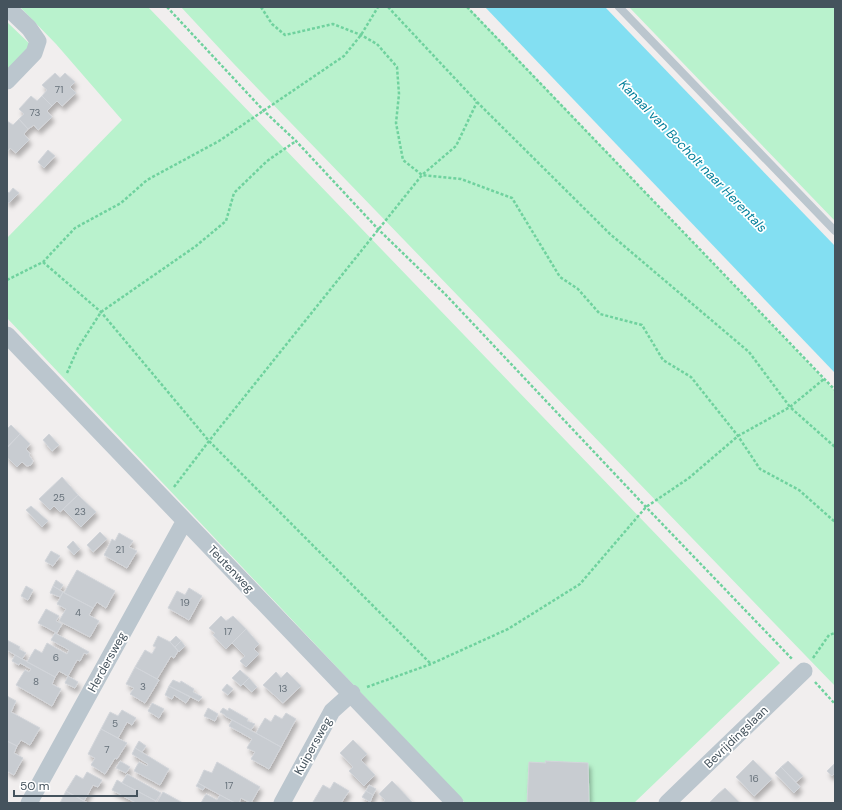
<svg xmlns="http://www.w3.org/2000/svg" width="842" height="810" viewBox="0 0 842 810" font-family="'DM Sans',sans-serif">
<defs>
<filter id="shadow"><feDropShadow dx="2.5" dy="4.5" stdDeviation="2" flood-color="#0004"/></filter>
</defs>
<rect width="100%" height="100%" fill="#f1eeee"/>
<path fill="#b9f2cd" d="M20 7H148L780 663 634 803H465L7 318V238L122 120 56 44Z
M181 7H468L835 391V686L234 64Z
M629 7H835V221Z
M7 22 33 47 7 73Z"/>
<path fill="#83dff2" d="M485 7H605L835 246V373Z"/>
<path fill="#c8ccd1" stroke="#d2d5da" filter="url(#shadow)" d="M55 73 60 78 65 73 75 82 70 87 76 93 62 106 57 101 52 106 42 96 47 90 42 85Z
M31 96 37 101 42 96 52 106 47 111 52 117 38 130 34 125 28 129 19 119 24 114 19 109Z
M19 119 28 129 24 134 29 140 16 153 10 148 7 152V121L13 125Z
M48 150 55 156 44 168 38 162Z
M13 188 19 193 9 203 7 201V191L9 193Z
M11 425 20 434 7 447V429Z
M20 434 30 444 26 449 30 454 29 455 33 461 31 465 27 466 22 462 17 467 7 457V448Z
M49 434 59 445 52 451 43 440Z
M62 477 78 495 60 512 54 506 50 510 39 499Z
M78 495 96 512 81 527 63 509Z
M31 506 48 521 42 527 26 510Z
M100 532 107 539 93 552 87 545Z
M119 533 133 541 129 547 137 551 127 568 104 555 112 539 115 541Z
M73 541 80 549 74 555 67 547Z
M51 551 60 556 53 566 45 561Z
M77 570 115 591 106 608 97 602 93 608 64 593Z
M56 580 63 585 60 590 53 586Z
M26 586 33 590 28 600 21 596Z
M53 586 63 592 60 597 50 593Z
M189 588 202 596 189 620 168 608 177 591 185 595Z
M63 592 93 608 89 615 99 621 90 637 59 621 66 609 57 604Z
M46 609 59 616 56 621 62 624 57 633 38 623Z
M221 616 226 621 233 616 246 629 226 649 213 635 215 633 209 628Z
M246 629 259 644 254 649 259 654 246 667 240 661 245 656 232 643Z
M55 633 89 652 87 654 84 653 80 661 77 660 68 676 59 671 55 677 27 662 35 649 42 653 47 643 67 654 69 650 51 640Z
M158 636 170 642 178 651 174 658 171 656 157 679 135 667 145 650 152 654 156 647 153 646Z
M176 636 181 641 175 647 170 642Z
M7 640 20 647 19 649 26 653 22 659 7 650Z
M181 641 185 646 179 652 175 647Z
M15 655 55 677 52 684 61 689 52 706 16 685 25 670 29 672 31 669 20 663 19 665 12 661Z
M135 667 159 680 145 703 130 694 134 688 126 684Z
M240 670 249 678 241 686 232 678Z
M276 672 281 678 287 672 301 686 283 703 263 685Z
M68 676 78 682 75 688 65 683Z
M249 678 257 687 252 692 243 684Z
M173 680 180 683 181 681 194 689 193 692 202 697 199 701 169 686Z
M227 684 233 689 228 695 222 690Z
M169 686 190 697 186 703 174 695 172 699 165 695Z
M7 696 16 701 11 712 40 728 30 745 21 740 17 746 7 741Z
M152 703 164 709 159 718 148 711Z
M208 708 218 714 215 721 204 716Z
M223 708 228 711 229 708 248 719 247 721 255 724 251 730 225 716V715L220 712Z
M122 710 136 718 132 725 127 722 118 738 101 729 110 712 118 716Z
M286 713 296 719 281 747 256 733 265 718 271 722 275 715 282 719Z
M232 720 281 747 269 769 251 759 255 752 247 748 252 739 229 726Z
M101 729 127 743 117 759 115 758 105 774 91 765 95 758 88 754Z
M353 740 367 754 361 760 375 775 364 786 349 771 353 767 340 753Z
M7 741 17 746 14 753 23 758 14 775 7 771Z
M139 741 146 746 142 752 135 748Z
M135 748 169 769 160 785 134 771 139 762 147 766 148 764 132 754Z
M753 760 772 779 754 796 736 777Z
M120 761 130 767 126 773 116 768Z
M545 761 588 763 589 803H527L529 762 546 763Z
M788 761 803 776 796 782 781 767Z
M217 762 260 787 251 803 241 798 239 803H235L198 783 204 770 212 773Z
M835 763V773L832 776 827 771Z
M781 767 800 787 794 793 775 773Z
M87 772 102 780 98 787 93 785 84 801 66 791 76 775 83 779Z
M127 774 161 793 156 801 122 783Z
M117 780 122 783 156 801 155 803H136L112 790Z
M392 781 398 787 413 803H383L385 800 379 794Z
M334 782 349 791 341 803 313 802 323 785 330 789Z
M198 783 205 787 203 790 196 786Z
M369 785 376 789 373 795 366 791Z
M725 788 740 803H709L718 794Z
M66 791 84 801 88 803H60Z
M366 791 373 795 370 802 362 797Z
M163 792 183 803H160L157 802Z
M206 794 217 800 220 795 235 803H201Z"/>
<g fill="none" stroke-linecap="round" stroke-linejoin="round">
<path stroke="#6fd29e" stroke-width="2.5" stroke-dasharray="3 2" stroke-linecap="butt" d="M167 7 264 111 296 141 378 229 446 295 646 507 793 660
M261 7 272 24 285 35 333 24 361 35 377 44 397 67 399 94 396 123 403 160 422 175 461 179 512 198 560 277 578 289 600 314 642 325 663 360 691 377 738 436 760 469 799 490 835 522
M388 7 477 102 610 234 749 352 790 407 835 447
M467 7 835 390
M43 262 101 312 209 441 431 664
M7 280 43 262 75 228 121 203 147 180 219 141 344 56 361 35 378 7
M67 373 78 348 101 312 196 246 226 221 234 193 267 161 296 141
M174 487 209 441 422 175 456 146 477 102
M813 658 829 635 835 633
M815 682 835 704
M367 687 431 664 508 629 580 584 646 507 689 478 738 436 790 407 824 379"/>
<path stroke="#bbc6ce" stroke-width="8" d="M619 7 835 231"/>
<path stroke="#bbc6ce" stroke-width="17" d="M7 81 34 53 38 41 29 28 7 7
M7 335 455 803
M29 803 184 522
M282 803 332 711 352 693
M667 803 804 671"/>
</g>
<g text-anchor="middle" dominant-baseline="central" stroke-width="3.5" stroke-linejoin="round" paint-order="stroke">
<g font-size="10" fill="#66717a">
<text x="59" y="89">71</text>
<text x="35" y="112">73</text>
<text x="59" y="497">25</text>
<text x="80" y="511">23</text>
<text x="120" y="549">21</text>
<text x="185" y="602">19</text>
<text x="78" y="612">4</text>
<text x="228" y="631">17</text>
<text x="56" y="657">6</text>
<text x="36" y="681">8</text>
<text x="143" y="686">3</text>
<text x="283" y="688">13</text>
<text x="115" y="723">5</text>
<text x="107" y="749">7</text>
<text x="754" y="778">16</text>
<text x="229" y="785">17</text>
</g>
<g font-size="12" fill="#45535d" stroke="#fff">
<text transform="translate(231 569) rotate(46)">Teutenweg</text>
<text transform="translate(107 662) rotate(-61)">Herdersweg</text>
<text transform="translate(736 737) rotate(-44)">Bevrijdingslaan</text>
<text transform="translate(313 746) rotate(-61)">Kuipersweg</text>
</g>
<g font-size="13" font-style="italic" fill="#04809b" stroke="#fff">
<text transform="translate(693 156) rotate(46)">Kanaal van Bocholt naar Herentals</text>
</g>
</g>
<rect width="842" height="810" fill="none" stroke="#45535d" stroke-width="16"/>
<path d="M14 790v6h123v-6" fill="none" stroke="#45535d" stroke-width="2"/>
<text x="20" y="790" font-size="12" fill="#45535d" stroke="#ffffff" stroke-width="3" paint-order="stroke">50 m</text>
</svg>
